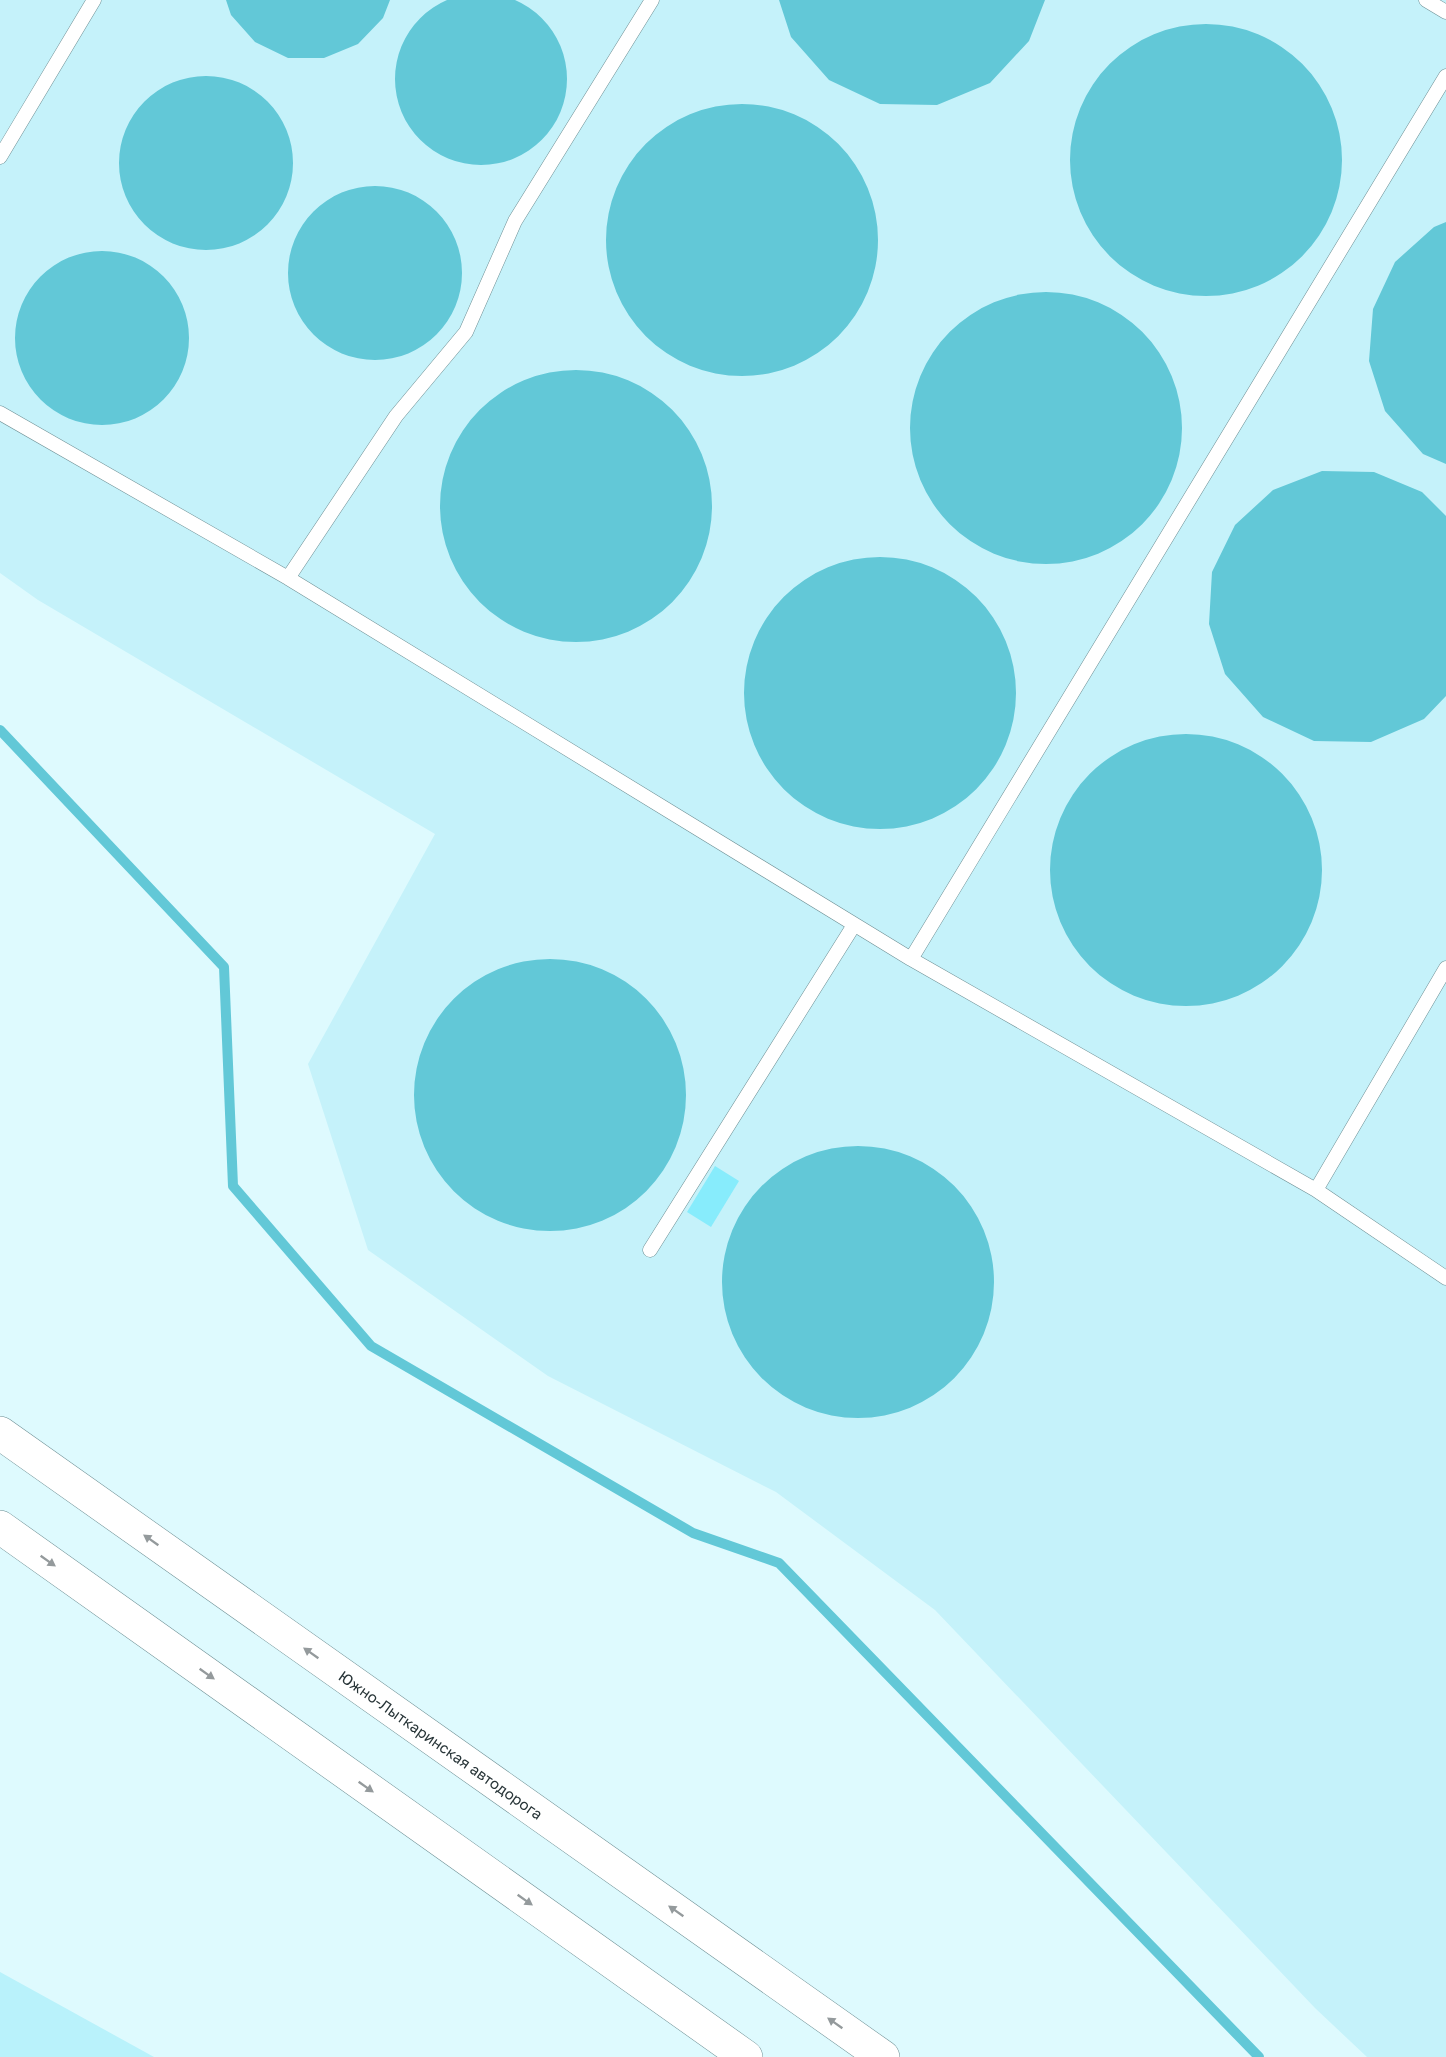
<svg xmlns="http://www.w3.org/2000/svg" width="1446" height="2057" viewBox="0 0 1446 2057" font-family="'Golos Text',sans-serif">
<rect width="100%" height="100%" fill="#defafe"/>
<path fill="#c5f2fa" d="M0 0H1446V2057H1367L1315 2008 935 1610 776 1492 548 1376 368 1250 308 1064 435 834 38 600 0 573Z"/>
<path fill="#b9f2fb" d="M0 1972 154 2057H0Z"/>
<path fill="#62c8d7" d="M395 79a86 86 0 1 1 172 0a86 86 0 1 1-172 0Z
M226 0H390L383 18 358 44 324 58H288L255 42 231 15Z
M779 0H1045L1029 41 990 83 937 105 880 104 829 80 791 37Z
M1070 160a136 136 0 1 1 272 0a136 136 0 1 1-272 0Z
M119 163a87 87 0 1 1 174 0a87 87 0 1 1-174 0Z
M606 240a136 136 0 1 1 272 0a136 136 0 1 1-272 0Z
M288 273a87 87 0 1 1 174 0a87 87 0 1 1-174 0Z
M1446 222V464L1423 454 1385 411 1369 361 1373 309 1395 262 1434 227Z
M15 338a87 87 0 1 1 174 0a87 87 0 1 1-174 0Z
M910 428a136 136 0 1 1 272 0a136 136 0 1 1-272 0Z
M440 506a136 136 0 1 1 272 0a136 136 0 1 1-272 0Z
M1322 471 1374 472 1422 492 1446 516V696L1424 719 1371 742 1314 741 1263 717 1225 674 1209 624 1212 572 1235 525 1273 490Z
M744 693a136 136 0 1 1 272 0a136 136 0 1 1-272 0Z
M1050 870a136 136 0 1 1 272 0a136 136 0 1 1-272 0Z
M414 1095a136 136 0 1 1 272 0a136 136 0 1 1-272 0Z
M722 1282a136 136 0 1 1 272 0a136 136 0 1 1-272 0Z"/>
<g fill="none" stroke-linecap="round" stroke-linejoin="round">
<path stroke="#62c8d7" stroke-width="10" d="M0 730 224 967 233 1186 371 1346 693 1533 779 1563 1259 2057"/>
</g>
<path fill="#87ecfc" d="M715 1166 739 1181 711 1227 687 1212Z"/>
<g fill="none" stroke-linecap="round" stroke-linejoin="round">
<defs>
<path id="service" d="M1426 0 1446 12
M0 157 94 0
M0 413 288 578 911 959 1316 1190 1446 968
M288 578 396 416 466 332 515 221 652 0
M911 959 1446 76
M1316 1190 1446 1278
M650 1250 854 925"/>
<g id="primary">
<path id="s1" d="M0 1433 883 2057"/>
<path d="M0 1527 746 2057"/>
</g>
</defs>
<use href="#service" stroke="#6f9095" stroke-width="15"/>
<use href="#primary" stroke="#6f9095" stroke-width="34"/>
<use href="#service" stroke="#fff" stroke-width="14"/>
<use href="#primary" stroke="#fff" stroke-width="33"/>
</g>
<defs><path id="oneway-solid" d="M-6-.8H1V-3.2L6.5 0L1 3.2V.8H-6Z" transform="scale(1.5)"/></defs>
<g fill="#949a9c">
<use href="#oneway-solid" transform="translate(151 1540) rotate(-145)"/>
<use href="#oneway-solid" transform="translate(48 1561) rotate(35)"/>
<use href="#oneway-solid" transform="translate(311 1653) rotate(-145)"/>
<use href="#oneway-solid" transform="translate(207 1674) rotate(35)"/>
<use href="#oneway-solid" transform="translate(366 1787) rotate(35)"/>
<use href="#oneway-solid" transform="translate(525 1900) rotate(35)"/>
<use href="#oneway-solid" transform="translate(676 1911) rotate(-145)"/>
<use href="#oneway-solid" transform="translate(835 2023) rotate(-145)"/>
</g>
<g text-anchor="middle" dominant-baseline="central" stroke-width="5" stroke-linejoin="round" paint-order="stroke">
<g font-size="15" fill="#283538" stroke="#defafe">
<text stroke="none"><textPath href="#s1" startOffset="540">Южно-Лыткаринская автодорога</textPath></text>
</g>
</g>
</svg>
